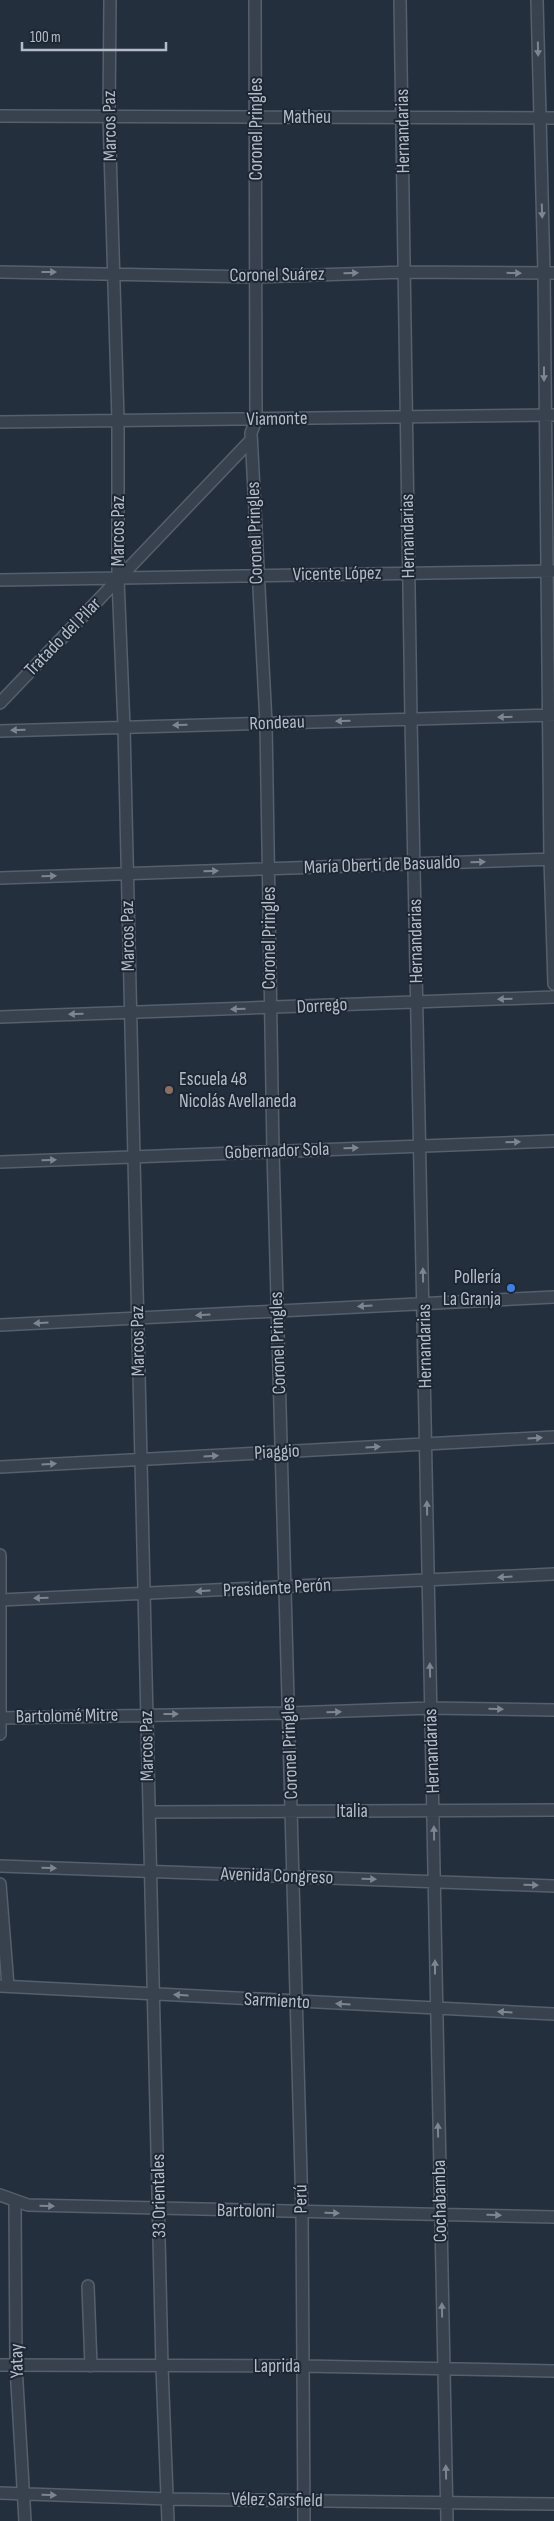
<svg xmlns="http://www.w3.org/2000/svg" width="554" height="2521" viewBox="0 0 554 2521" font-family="'Sofia Sans Condensed',sans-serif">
<rect width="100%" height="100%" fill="#242f3e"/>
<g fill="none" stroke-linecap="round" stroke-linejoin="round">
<defs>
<path id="minor" d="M110 0 109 116 118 420V579L124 727 162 2367 168 2521
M255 0 256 420 251 433 266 723 273 1151 302 2212 304 2521
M400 0 411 719 447 2521
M537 0 544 273 550 859 554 984
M0 116 554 118
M0 272 256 277 406 272 554 273
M0 422 554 415
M0 580 553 571
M0 703 251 440
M0 731 554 715
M0 878 554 859
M0 1017 554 997
M0 1162 554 1141
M0 1325 554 1297
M0 1467 554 1437
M0 1555V1734
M0 1600 554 1574
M0 1718 289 1713 431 1708 554 1710
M149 1812 554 1810
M0 1866 554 1886
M0 1884 8 1986
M0 1986 554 2014
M0 2195 28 2205 554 2217
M15 2202 16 2366 25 2521
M88 2286 91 2366
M0 2365 304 2366 554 2371
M0 2493 168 2499 554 2504"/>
</defs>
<use href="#minor" stroke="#565f6c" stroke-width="14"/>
<use href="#minor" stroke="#38414e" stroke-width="11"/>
</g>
<defs><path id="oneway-solid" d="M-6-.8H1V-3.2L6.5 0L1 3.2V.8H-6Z" transform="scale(1.25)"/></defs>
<g fill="#7c8592">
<use href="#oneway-solid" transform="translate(538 49) rotate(89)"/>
<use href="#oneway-solid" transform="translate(542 211) rotate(88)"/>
<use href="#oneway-solid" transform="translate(49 272)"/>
<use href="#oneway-solid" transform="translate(351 273) rotate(-2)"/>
<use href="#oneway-solid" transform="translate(514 273) rotate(1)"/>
<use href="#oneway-solid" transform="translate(544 374) rotate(90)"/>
<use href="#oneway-solid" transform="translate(505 717) rotate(179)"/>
<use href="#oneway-solid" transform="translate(343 721) rotate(178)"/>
<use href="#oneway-solid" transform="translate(180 725) rotate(178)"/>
<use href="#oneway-solid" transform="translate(18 730) rotate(178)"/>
<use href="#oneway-solid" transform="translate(478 862) rotate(-2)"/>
<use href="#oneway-solid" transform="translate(211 871) rotate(-2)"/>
<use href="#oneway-solid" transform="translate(49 876) rotate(-2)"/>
<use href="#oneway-solid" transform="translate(505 999) rotate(178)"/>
<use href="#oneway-solid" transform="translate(238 1009) rotate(179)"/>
<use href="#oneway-solid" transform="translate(76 1014) rotate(178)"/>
<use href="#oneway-solid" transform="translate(513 1142) rotate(-2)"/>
<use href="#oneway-solid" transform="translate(351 1148) rotate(-2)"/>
<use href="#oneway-solid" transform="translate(49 1160) rotate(-2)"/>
<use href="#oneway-solid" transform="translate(423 1275) rotate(-91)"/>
<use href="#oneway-solid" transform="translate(365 1306) rotate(177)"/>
<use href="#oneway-solid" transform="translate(203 1315) rotate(177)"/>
<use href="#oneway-solid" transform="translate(41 1323) rotate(177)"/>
<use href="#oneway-solid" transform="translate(535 1438) rotate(-3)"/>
<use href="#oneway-solid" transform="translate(373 1447) rotate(-3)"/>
<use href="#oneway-solid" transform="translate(211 1456) rotate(-3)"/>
<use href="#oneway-solid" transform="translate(49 1464) rotate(-3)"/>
<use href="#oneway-solid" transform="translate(427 1508) rotate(-91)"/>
<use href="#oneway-solid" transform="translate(505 1577) rotate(177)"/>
<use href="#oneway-solid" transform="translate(203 1591) rotate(177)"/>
<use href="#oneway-solid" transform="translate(41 1598) rotate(178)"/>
<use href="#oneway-solid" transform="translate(430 1670) rotate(-91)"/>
<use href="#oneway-solid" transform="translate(496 1709) rotate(1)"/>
<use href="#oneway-solid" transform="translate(334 1712) rotate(-2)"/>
<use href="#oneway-solid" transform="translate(171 1714)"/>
<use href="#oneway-solid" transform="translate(434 1833) rotate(-91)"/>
<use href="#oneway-solid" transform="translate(49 1868) rotate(2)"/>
<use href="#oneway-solid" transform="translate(369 1879) rotate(2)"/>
<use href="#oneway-solid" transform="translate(531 1885) rotate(2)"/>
<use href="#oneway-solid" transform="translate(435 1967) rotate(-90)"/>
<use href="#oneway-solid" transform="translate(181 1995) rotate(-177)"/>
<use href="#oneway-solid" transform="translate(343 2004) rotate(-177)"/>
<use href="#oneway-solid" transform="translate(505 2012) rotate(-177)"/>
<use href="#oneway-solid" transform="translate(438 2130) rotate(-91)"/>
<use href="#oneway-solid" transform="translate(47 2206) rotate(2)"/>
<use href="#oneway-solid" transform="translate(332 2213) rotate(1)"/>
<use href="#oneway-solid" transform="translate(494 2215) rotate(1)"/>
<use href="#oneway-solid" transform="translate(442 2310) rotate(-91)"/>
<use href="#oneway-solid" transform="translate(446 2472) rotate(-91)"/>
<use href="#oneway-solid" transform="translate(49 2495) rotate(2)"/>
</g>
<circle fill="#8d6e63" stroke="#1d2633" stroke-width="2" cx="169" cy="1090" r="5"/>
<circle fill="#3f7fe0" stroke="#1d2633" stroke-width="2" cx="511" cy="1288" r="5"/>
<g text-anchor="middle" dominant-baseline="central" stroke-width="4" stroke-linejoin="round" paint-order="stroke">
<g font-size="19" fill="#b4bcc9" stroke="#1d2633">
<text x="307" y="117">Matheu</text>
<text transform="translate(110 126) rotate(-91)">Marcos Paz</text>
<text transform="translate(256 129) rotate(-90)">Coronel Pringles</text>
<text transform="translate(403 131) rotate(-91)">Hernandarias</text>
<text transform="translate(277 275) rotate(-1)">Coronel Suárez</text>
<text transform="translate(277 419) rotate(-1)">Viamonte</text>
<text transform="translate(118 531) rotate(-90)">Marcos Paz</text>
<text transform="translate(255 533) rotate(-92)">Coronel Pringles</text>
<text transform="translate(408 536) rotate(-91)">Hernandarias</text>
<text transform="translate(337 574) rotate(-1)">Vicente López</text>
<text transform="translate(63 637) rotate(-46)">Tratado del Pilar</text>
<text transform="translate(277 723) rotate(-2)">Rondeau</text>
<text transform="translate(382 865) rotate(-2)">María Oberti de Basualdo</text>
<text transform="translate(128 936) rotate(-91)">Marcos Paz</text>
<text transform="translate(269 938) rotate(-90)">Coronel Pringles</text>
<text transform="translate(416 941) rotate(-91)">Hernandarias</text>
<text transform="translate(322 1006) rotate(-3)">Dorrego</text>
<text transform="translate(277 1151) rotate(-2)">Gobernador Sola</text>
<text transform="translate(138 1341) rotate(-91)">Marcos Paz</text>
<text transform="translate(278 1343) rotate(-92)">Coronel Pringles</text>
<text transform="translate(425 1346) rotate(-91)">Hernandarias</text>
<text transform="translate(277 1452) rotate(-3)">Piaggio</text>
<text transform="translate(277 1588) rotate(-3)">Presidente Perón</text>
<text transform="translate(67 1716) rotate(-1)">Bartolomé Mitre</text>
<text transform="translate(147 1746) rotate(-91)">Marcos Paz</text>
<text transform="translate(290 1748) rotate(-92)">Coronel Pringles</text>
<text transform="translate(432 1751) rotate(-92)">Hernandarias</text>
<text x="352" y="1811">Italia</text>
<text transform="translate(277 1876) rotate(2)">Avenida Congreso</text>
<text transform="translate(277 2001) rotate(3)">Sarmiento</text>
<text transform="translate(159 2196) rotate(-91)">33 Orientales</text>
<text transform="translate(301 2199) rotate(-91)">Perú</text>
<text transform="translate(440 2201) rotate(-91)">Cochabamba</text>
<text transform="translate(246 2211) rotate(1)">Bartoloni</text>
<text transform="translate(17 2361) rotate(-92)">Yatay</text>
<text x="277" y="2366">Laprida</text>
<text transform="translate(277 2500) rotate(1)">Vélez Sarsfield</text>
</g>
<g font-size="19" fill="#b4bcc9" stroke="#1d2633" text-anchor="start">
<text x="179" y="1079">Escuela 48<tspan x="179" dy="22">Nicolás Avellaneda</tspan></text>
<text x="501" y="1277" text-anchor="end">Pollería<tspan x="501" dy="22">La Granja</tspan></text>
</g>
</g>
<path d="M22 42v8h144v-8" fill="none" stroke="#b4bcc9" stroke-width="2.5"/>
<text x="30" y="42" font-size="15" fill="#b4bcc9" stroke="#1d2633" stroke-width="4" paint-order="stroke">100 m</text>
</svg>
